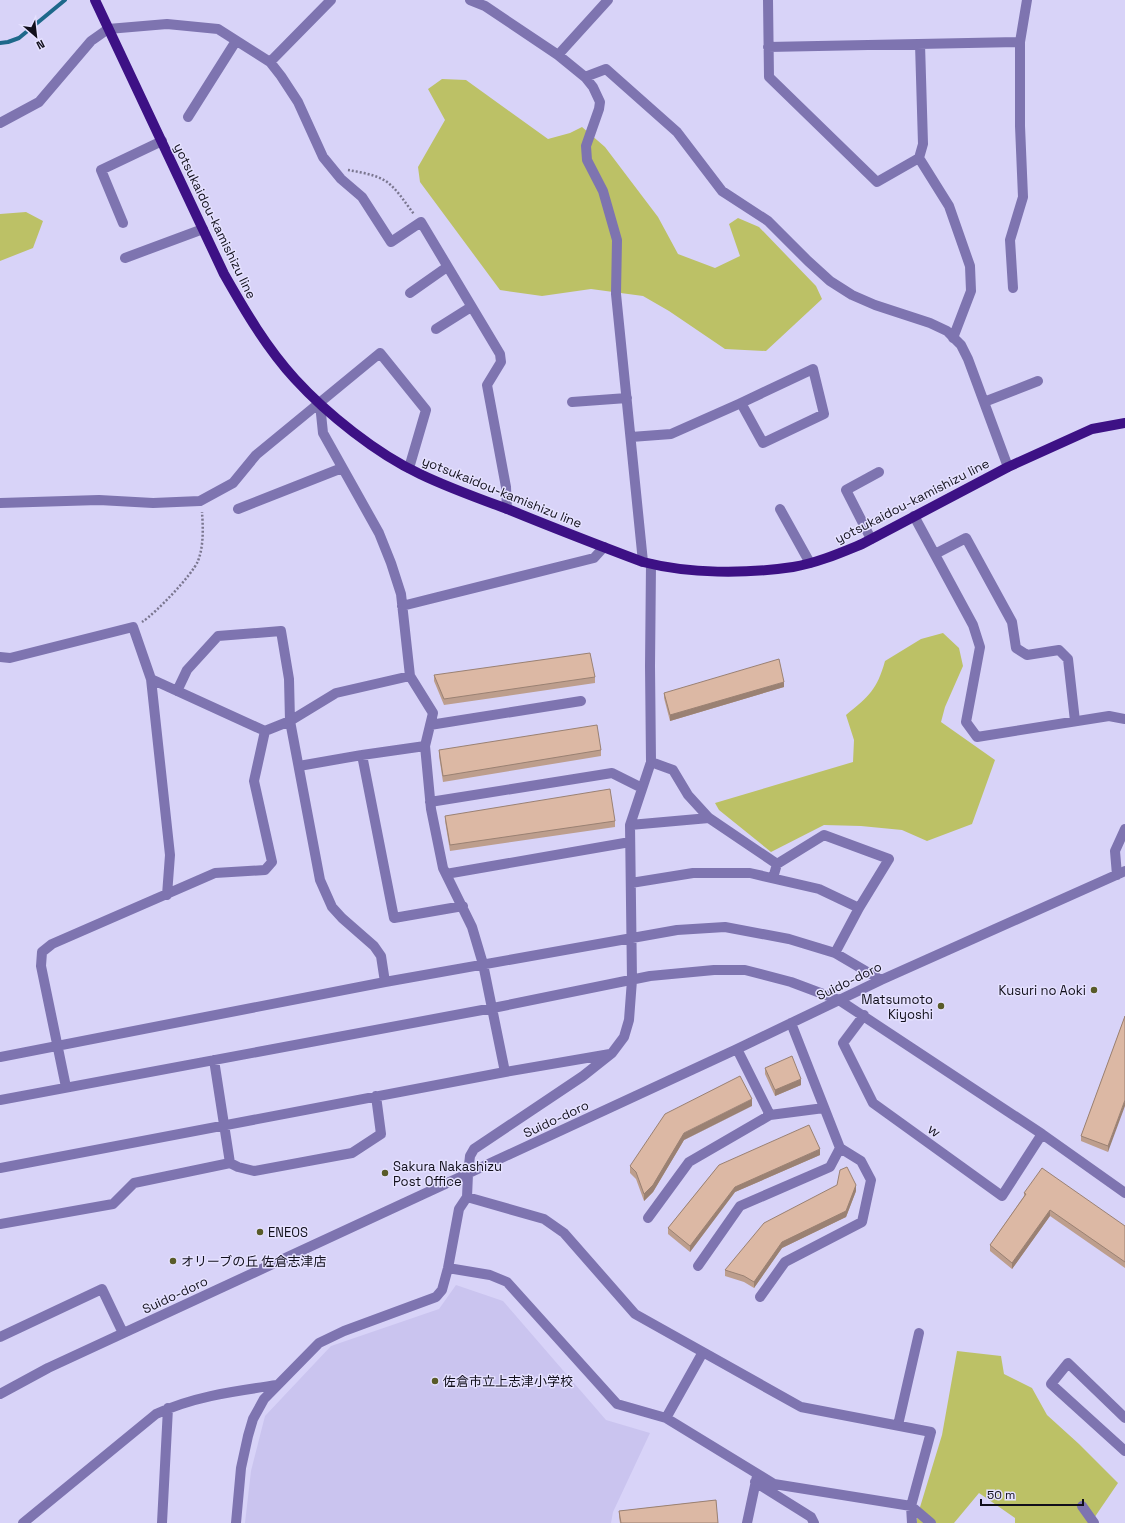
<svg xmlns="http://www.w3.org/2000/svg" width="1125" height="1523" viewBox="0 0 1125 1523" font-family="'Space Grotesk','Noto Sans JP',sans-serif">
<rect width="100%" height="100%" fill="#d8d3f8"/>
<path fill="#cac4ef" d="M456 1285 503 1301 606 1420 650 1433 613 1512 611 1523H245L251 1471 265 1416 331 1346 439 1309Z"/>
<path fill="#bcc166" d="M442 79 466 80 548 139 570 133 582 127 605 147 658 217 678 254 715 268 740 256 729 224 738 218 759 227 816 286 822 299 766 351 725 349 669 311 643 296 591 289 542 296 500 290 420 182 418 167 445 120 428 89Z
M26 212 43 221 33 248 0 261V214Z
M943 633 959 648 963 666 945 707 941 722 995 760 972 824 927 841 902 830 861 826 824 825 771 852 719 810 715 803 853 762 854 740 846 715C869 696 877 690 885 661L921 639Z
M957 1351 1001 1356 1004 1374 1032 1388 1047 1415 1079 1444 1118 1483 1092 1521V1523H1015V1518L979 1493 954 1523H917V1517L942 1435Z"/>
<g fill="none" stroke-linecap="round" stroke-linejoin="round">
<path stroke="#1e688a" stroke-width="4" d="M0 43 8 42 19 38 65 0"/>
<path stroke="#7a768f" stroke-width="2.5" stroke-dasharray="2 2" stroke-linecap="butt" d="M348 170C359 172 372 174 382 179 395 185 405 203 414 214
M142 622C156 613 192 575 198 561 204 545 203 527 202 512"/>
<path stroke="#7e74b0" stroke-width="10" d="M470 0 485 6 558 55 585 77 593 87 600 102 599 109 586 146 587 160 603 191 617 240 616 294 643 562
M768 0 769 77 877 182 919 158
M920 44 923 144 919 158 949 206 970 266 971 291 953 338
M768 47 1020 42
M558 55 608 0
M270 62 281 76 298 102 323 157 341 179 362 197 391 242 421 222 500 354 501 362 487 385 506 487 507 509
M585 77 606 69 677 132 722 191 768 221 808 261 830 281 852 295 875 305 930 323 947 331 961 345 968 359 1008 467
M188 117 236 41
M0 123 39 102 91 41 108 29 167 24 218 29 270 62 331 0
M123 223 101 170 162 141
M125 258 203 229
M1013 288 1010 240 1023 197 1020 126V42L1027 0
M410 293 447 267
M436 329 471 307
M572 402 627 398
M984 402 1038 381
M320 404 323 433 379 533 391 563 401 594 410 676 433 713 425 746 431 809 443 868 472 927 483 964 505 1072
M631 437 671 434 741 403 813 369 824 414 763 443 741 403
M0 503 99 500 153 503 200 501 233 483 256 455 380 353 426 410 409 468
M238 509 342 468
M780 509 810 563
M914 516 973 625 980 647 966 722 977 737 1109 716 1125 719
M871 539 846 490 879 472
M935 554 966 538 1012 622 1016 648 1027 655 1059 650 1068 659 1075 721
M402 606 594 558 604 547
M0 657 10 658 133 627 151 679 170 855 167 895
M151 679 265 731
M177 691 187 670 218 636 281 631 289 679 290 721 320 880 332 907 342 918 374 946 381 956 385 982
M430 725 581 701
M362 755 394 918 463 906
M651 762 673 770 688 795 709 818 777 864
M299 766 362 755 425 746
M430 802 612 773 642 788
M630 825 709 818
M446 874 630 842
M1117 875 1115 851 1125 829
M773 878 777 864 824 835 889 859 859 908 835 953
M631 883 693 873H750L819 889 859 908
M864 1015 843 1043 873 1103 1002 1196 1042 1134
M737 1049 770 1115
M0 1057 385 982 677 930 725 927 789 939 835 953 881 980
M214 1060 230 1163
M66 1087 41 966 42 952 52 944 215 873 265 870 272 862 254 781 265 731 290 721 336 693 410 676
M0 1100 493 1008 650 976 714 970H745L791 982 839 1000 1042 1134 1125 1193
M0 1168 505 1072 610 1054
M467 1197 544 1219 564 1233 635 1314 801 1407 931 1432 911 1506 912 1523
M648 1218 689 1162 770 1115 824 1108
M0 1224 113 1204 134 1183 230 1163 238 1167 254 1171 352 1153 381 1134 376 1096
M698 1266 740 1206 830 1167 840 1148
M448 1268 490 1275 507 1282 617 1404 666 1418 774 1484 911 1506 931 1523
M760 1297 785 1262 862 1222 871 1180 861 1161 840 1148 791 1023
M0 1337 102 1289 123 1333
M0 1394 48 1368 737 1049 881 980 1125 871
M666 1418 703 1352
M1125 1418 1068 1363 1051 1384 1125 1451
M898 1425 919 1333
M755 1482 811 1517 814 1523
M1082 1506 1094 1523
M23 1523 156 1414C194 1396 236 1391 277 1385
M162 1523 168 1408
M236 1523 241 1468 248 1436 253 1419 264 1399 319 1343 344 1331 436 1297 442 1290 448 1268 459 1209 467 1197 468 1174 470 1156 474 1149 583 1076 612 1053 624 1037 629 1020 632 980 630 825 651 762 650 666 651 564
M747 1523 757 1476"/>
<path stroke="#3d1185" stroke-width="10" d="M95 0 224 274C245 311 266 347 295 379 327 414 377 454 420 474 449 488 480 499 510 510 554 528 598 545 643 562 690 574 745 574 793 567 817 563 840 553 862 544L1008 467 1092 429 1125 423"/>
</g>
<path fill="#bd9e8d" d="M434 675 595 677V683L444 705 434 681Z
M784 687 670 721 664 698V693Z
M439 750H601V756L443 782 439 756Z
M445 816 615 821V827L450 851 445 821Z
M1125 1016 1108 1152 1081 1141V1136Z
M765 1068 801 1085 775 1096 765 1074Z
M752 1106 684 1140 653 1192 644 1201 636 1179 630 1173V1166Z
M820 1155 735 1192 690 1252 668 1234V1228L719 1165Z
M856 1191 846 1217 782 1248 754 1288 744 1282 725 1276V1270Z
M1024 1193 1125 1226V1268L1050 1216 1012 1269 990 1251V1245L1024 1196Z
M716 1500 718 1523H620L619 1517V1511Z"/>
<path fill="#9a8173" d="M784 682V687L670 721V715Z
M801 1079V1085L775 1096V1090Z
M752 1099V1106L684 1140 653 1192 644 1201V1194L684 1133Z
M1125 1100V1106L1108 1152V1146Z
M820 1149V1155L735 1192 690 1252V1246L735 1187Z
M856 1185V1191L846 1217 782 1248 754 1288V1282L782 1242Z
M1050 1210V1216L1012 1269V1263Z"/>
<path fill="#dcb8a4" stroke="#9a8173" d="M590 653 595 677 444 699 434 675Z
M779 659 784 682 670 715 664 693Z
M597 725 601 750 443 776 439 750Z
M610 789 615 821 450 845 445 816Z
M1125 1016V1100L1108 1146 1081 1136Z
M792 1056 801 1079 775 1090 765 1068Z
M740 1076 752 1099 684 1133 653 1185 644 1194 636 1172 630 1166 665 1114Z
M809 1125 820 1149 735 1187 690 1246 668 1228 719 1165Z
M847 1167 856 1185 846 1211 782 1242 754 1282 744 1276 725 1270 764 1223 837 1185 840 1170Z
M1042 1168 1125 1226V1262L1050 1210 1012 1263 990 1245 1026 1194 1024 1193Z
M716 1500 718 1523H621L619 1511Z"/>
<g fill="#595b29" stroke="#e5e1ff" stroke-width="1.5">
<circle cx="1094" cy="990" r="4"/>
<circle cx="941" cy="1006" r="4"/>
<circle cx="385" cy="1173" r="4"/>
<circle cx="260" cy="1232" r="4"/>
<circle cx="173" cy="1261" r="4"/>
<circle cx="435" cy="1381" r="4"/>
</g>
<g text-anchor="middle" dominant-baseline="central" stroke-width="3" stroke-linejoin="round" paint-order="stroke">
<g font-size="13" fill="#110f1b" stroke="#e5e1ff">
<text transform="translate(215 221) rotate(64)">yotsukaidou-kamishizu line</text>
<text transform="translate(502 492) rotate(22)">yotsukaidou-kamishizu line</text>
<text transform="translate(912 501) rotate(-27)">yotsukaidou-kamishizu line</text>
<text transform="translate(849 981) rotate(-26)">Suido-doro</text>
<text transform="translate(556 1119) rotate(-25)">Suido-doro</text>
<text transform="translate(934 1131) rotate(36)">ｗ</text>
<text transform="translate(175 1295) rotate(-25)">Suido-doro</text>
</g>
<g font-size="13" fill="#110f1b" stroke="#e5e1ff" text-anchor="start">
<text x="1086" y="990" text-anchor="end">Kusuri no Aoki</text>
<text x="933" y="999" text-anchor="end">Matsumoto<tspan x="933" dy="15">Kiyoshi</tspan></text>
<text x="393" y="1166">Sakura Nakashizu<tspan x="393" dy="15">Post Office</tspan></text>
<text x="268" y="1232">ENEOS</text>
<text x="181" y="1261">オリーブの丘 佐倉志津店</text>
<text x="443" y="1381">佐倉市立上志津小学校</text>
</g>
</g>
<g transform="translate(36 36) rotate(152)" stroke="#e5e1ff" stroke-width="3" paint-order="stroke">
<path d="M0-3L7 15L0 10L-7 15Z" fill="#110f1b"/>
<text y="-6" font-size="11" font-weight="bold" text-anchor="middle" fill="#110f1b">N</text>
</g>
<path d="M981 1499v6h102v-6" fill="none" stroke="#110f1b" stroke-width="2"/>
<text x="987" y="1499" font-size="12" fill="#110f1b" stroke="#e5e1ff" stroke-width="3" paint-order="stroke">50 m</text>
</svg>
